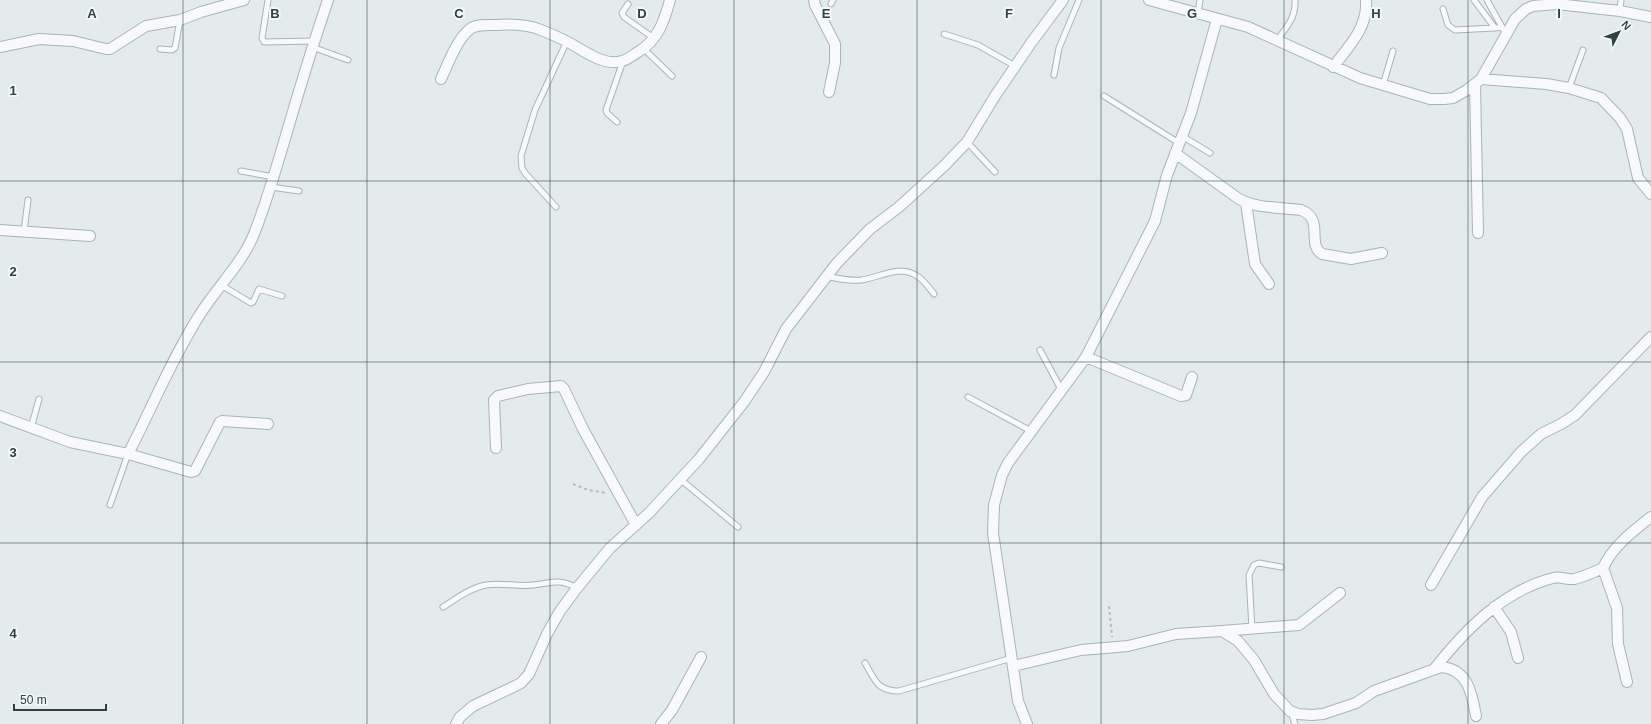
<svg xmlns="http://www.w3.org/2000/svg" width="1651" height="724" viewBox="0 0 1651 724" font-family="Helvetica,sans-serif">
<rect width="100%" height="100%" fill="#e4ebeb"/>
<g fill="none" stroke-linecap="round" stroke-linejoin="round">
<defs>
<path id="lane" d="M268 0 262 38 264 42 314 41
M1474 0 1495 28 1502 27
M1487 0 1503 29
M628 4 622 13 624 17 655 39
M831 4 833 0
M1443 9 1448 25 1455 30 1495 28
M1620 11 1621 0
M1198 13 1200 0
M944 34 978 45 1015 66
M1277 40C1287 27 1296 17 1295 0
M312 47 348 60
M160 49 172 50 175 48 180 20
M644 49 672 76
M1054 75 1059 48 1079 0
M1383 85 1393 51
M1569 88 1583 50
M1104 96 1179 143
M617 122 607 113 606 110 623 61
M1182 136 1210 153
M967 142 995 172
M241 171 274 177
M271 187 299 191
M556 207 525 173 522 168 521 156 535 110 567 41
M24 231 28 200
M827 276C838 279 849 281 861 280 878 278 900 264 917 276 924 280 929 288 934 294
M221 285 251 303 253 302 259 289 282 296
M1040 350 1062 391
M968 397 1031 431
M31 428 39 399
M680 479 738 527
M110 505 128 454
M443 607C456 599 470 588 486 585 502 582 517 587 533 585 552 583 558 578 577 588
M1252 629 1249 575 1254 565 1259 563 1281 567
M865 663C875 680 877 691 899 691L1012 658
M1291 712 1295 724"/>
<path id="street" d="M814 0 815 5 835 44V63L829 92
M1149 0 1248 27 1360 78 1430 99H1444L1453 98 1467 90 1481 79 1515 19 1526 9 1533 6 1557 4 1620 11 1651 17
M0 47 39 39 73 41 106 49H110L146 26 180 20 201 12 244 0
M1333 67C1349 46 1368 28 1366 0
M441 79C448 64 457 39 470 29 476 24 488 25 496 25 511 24 526 24 541 30 549 33 558 37 566 41 582 49 603 67 622 61 627 60 633 55 638 52 658 40 664 22 670 0
M1481 79 1546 84 1569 88 1601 98 1620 118 1627 129 1638 178 1651 194
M1475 84 1478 233
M1175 153 1239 199C1258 209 1281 207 1301 210 1325 219 1306 244 1322 254L1351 259 1382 253
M1246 203 1255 264 1269 284
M0 230 90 236
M1086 357 1181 396 1186 395 1192 377
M0 416 70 442 128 454
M268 424 222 421 220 422 195 471 191 472 128 454C152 408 171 360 199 316 216 288 242 264 254 234 266 204 275 172 284 142 298 94 312 47 328 0
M496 448 494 400 498 396 528 389 561 386 564 389 583 429 636 525
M1431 585 1482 497 1521 452 1541 434 1561 424 1575 415 1651 337
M1494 607 1511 632 1518 658
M1222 631 1299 625 1340 593
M1013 666 1081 650 1128 646 1176 634 1222 631 1238 641 1254 660 1274 694 1290 711 1298 714 1312 715 1323 714 1356 703 1374 691 1441 667C1468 669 1472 694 1476 716
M1435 668C1466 629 1503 591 1553 578 1560 576 1567 580 1574 579 1584 577 1594 572 1603 568
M1627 682 1618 644 1617 608 1603 568C1612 547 1633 531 1651 517
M456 724 460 717 473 706 511 688 521 683 529 674 547 634 560 611 577 588 610 548 649 513 699 459 744 402 764 372 786 329 837 263 870 229 899 207 944 166 967 142 995 96 1031 43 1063 0
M661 724 672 710 701 657
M1027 724 1018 701 993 533 994 505 1002 475 1008 463 1086 357 1155 221 1167 175 1191 113 1217 19"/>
</defs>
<use href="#lane" stroke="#a9b5b5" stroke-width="7"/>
<use href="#street" stroke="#a9b5b5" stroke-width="12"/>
<path stroke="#b2bbbc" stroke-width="2" stroke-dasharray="3 3" stroke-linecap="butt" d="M573 484 588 490 607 493
M1109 606 1112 637"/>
<use href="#lane" stroke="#f7f9fa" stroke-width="5"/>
<use href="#street" stroke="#f7f9fa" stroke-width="10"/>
</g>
<path fill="none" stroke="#2d4243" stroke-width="1" stroke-opacity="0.55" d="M183 0V724M367 0V724M550 0V724M734 0V724M917 0V724M1101 0V724M1284 0V724M1468 0V724M0 181H1651M0 362H1651M0 543H1651"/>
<g font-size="13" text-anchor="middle" font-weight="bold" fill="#2d4243" stroke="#f4f8f8" stroke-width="4" stroke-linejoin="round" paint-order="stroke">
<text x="92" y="18">A</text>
<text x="275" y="18">B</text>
<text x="459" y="18">C</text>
<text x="642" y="18">D</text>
<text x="826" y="18">E</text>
<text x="1009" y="18">F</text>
<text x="1192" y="18">G</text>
<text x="1376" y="18">H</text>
<text x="1559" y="18">I</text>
<text x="13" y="95">1</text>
<text x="13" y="276">2</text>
<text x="13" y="457">3</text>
<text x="13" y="638">4</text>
</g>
<g transform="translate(1619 32) rotate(48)" stroke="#f4f8f8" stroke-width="3" paint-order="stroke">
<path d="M0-3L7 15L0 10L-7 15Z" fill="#2d4243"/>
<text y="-6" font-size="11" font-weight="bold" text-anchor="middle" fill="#2d4243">N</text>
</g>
<path d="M14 704v6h92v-6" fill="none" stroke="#2d4243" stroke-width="2"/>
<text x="20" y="704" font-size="12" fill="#2d4243" stroke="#f4f8f8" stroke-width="3" paint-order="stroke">50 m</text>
</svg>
